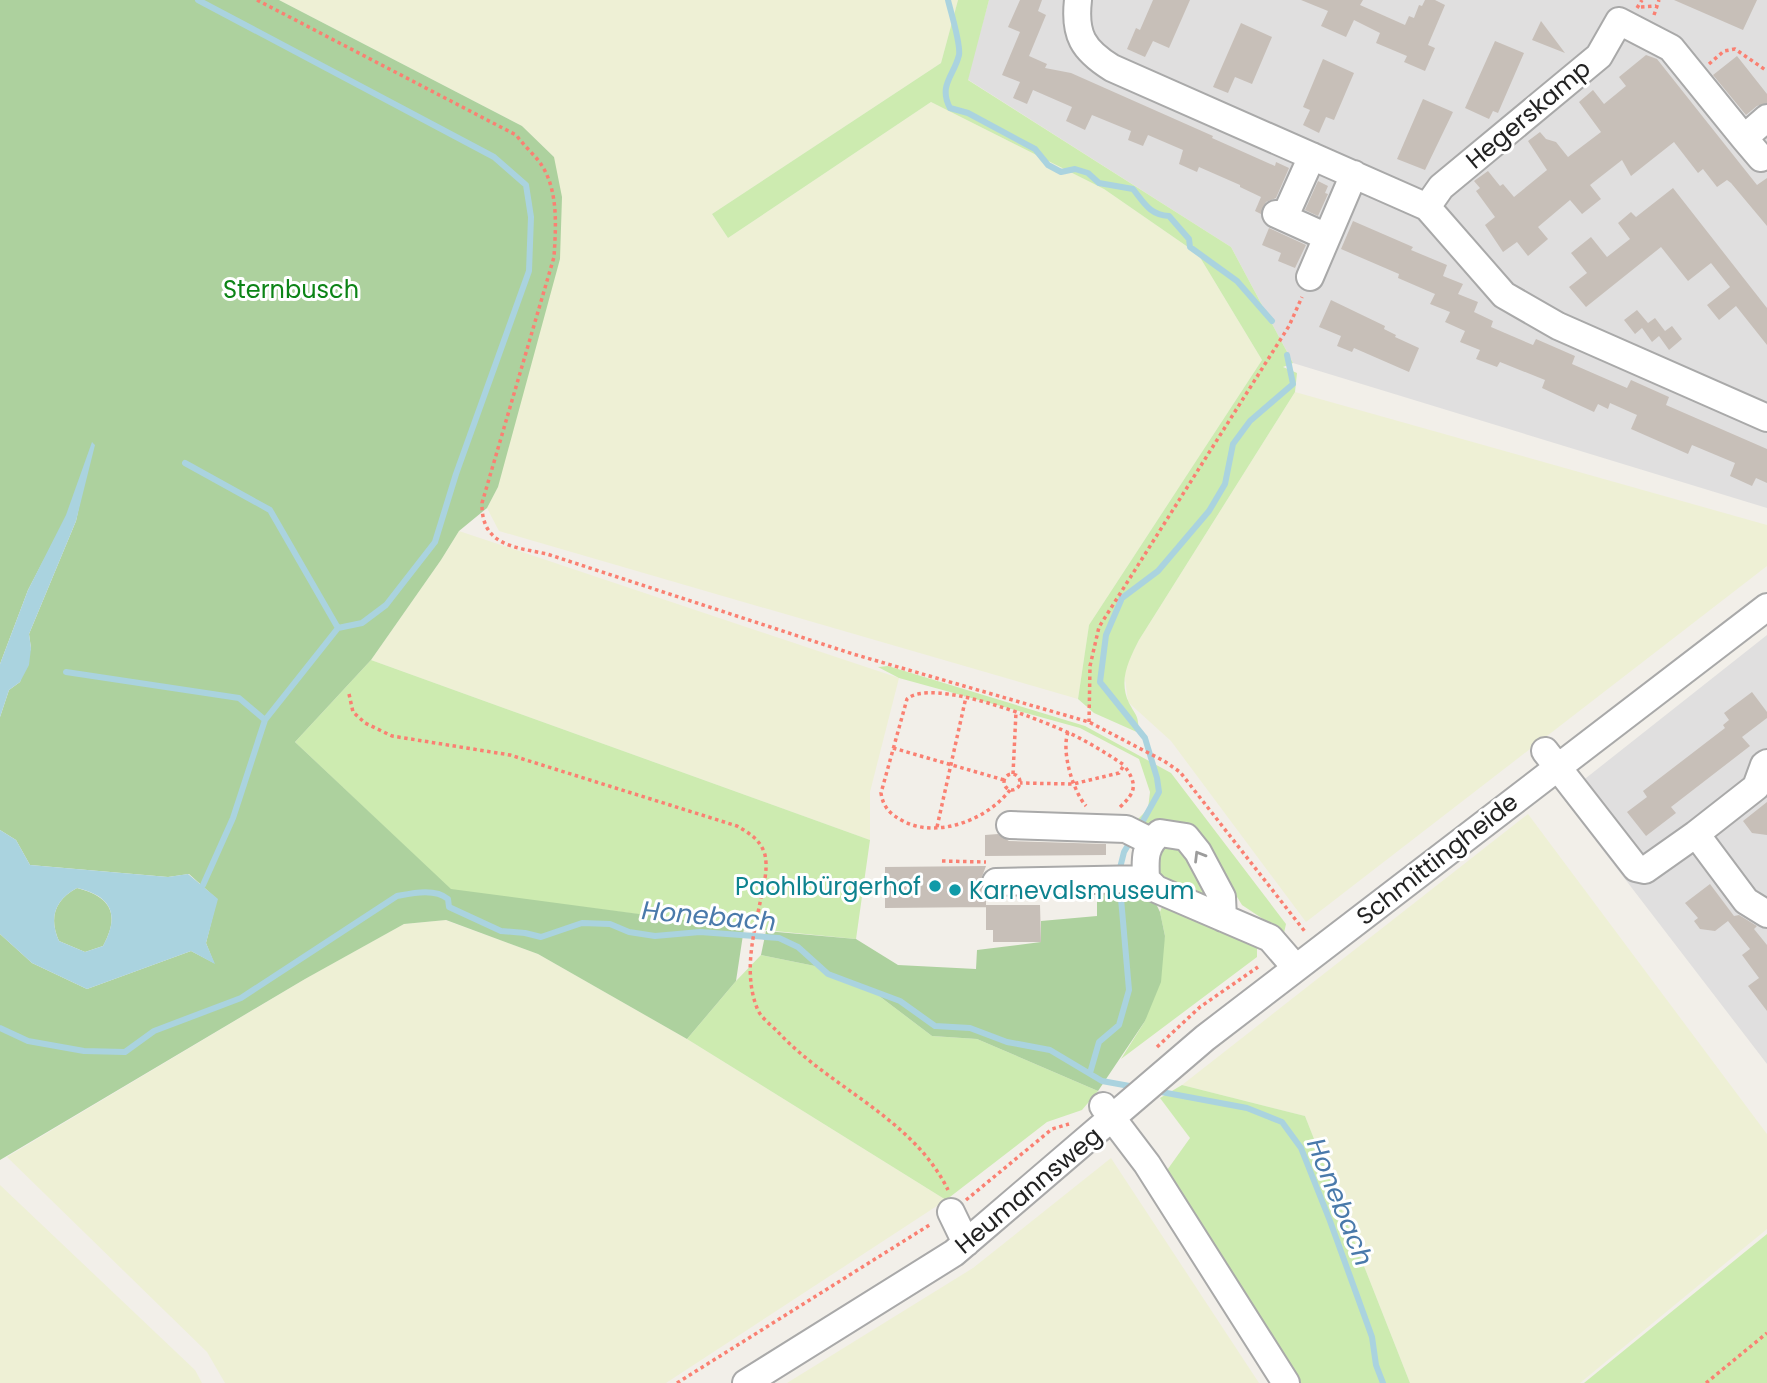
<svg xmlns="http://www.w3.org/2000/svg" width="1767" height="1383" viewBox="0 0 1767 1383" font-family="Poppins,sans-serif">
<rect width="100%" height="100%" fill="#f2efe9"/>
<path fill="#e0dfdf" d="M989 0H1767V508L1293 363 1231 247 967 79Z
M1767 635V1064L1562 797Z"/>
<path fill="#eef0d5" d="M279 0H958L941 63 712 214 728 238 931 102 1104 189 1198 254 1262 360 1089 625 1078 699 499 531 487 508 498 487 554 157 522 126Z
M1295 392 1767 525V566L1306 922 1171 741 1128 702 1124 670 1139 640Z
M459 531 899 678 870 792V840L371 660 441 560Z
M1528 814 1767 1134V1229L1580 1383H1410L1305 1116 1182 1085Z
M445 920 538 954 687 1039 946 1200 666 1383H225L207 1352 7 1157 305 979 404 924Z
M1111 1158 1259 1383H787L973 1268Z
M0 1185 195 1370 202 1383H0Z"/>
<path fill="#cdebb0" d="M958 0H989L968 80 1231 247 1293 363 1283 367 1297 373 1295 392 1139 640C1129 660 1118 680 1129 703 1137 718 1138 714 1139 733L1094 713 1078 699 1089 625 1262 360 1198 254 1104 189 931 102 728 238 712 214 941 63Z
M371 660 870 840 856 939 744 928 451 890 295 742Z
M888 666 1085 726 1171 773 1286 924 1284 933 1242 905 1201 838 1148 832 1136 821 1148 809 1150 792 1139 759 1080 728 899 678 878 667Z
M1161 841 1181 842 1211 902 1162 881 1155 867Z
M1163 904 1257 946V957L1121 1059 1145 1021 1165 936 1160 912Z
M761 955 815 966 870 989 932 1036 977 1039 1098 1091 1082 1110 1047 1122 946 1200 687 1039 736 981Z
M1182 1085 1305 1116 1410 1383H1299L1165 1173 1190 1138 1160 1098Z
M1767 1234V1383H1584Z"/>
<path fill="#add19e" d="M0 0H279L522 126 554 157 562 197 560 259 498 487 487 508 459 531 441 560 371 660 295 742 451 889 744 928 736 981 687 1039 538 954 446 920 404 924 305 979 0 1160V934L32 963 87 989 191 951 214 963 206 943 217 899 189 874 168 877 30 865 16 840 0 830V717L9 690 20 682 31 648 29 634 76 521 84 483 28 590 0 664Z
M1147 885 1160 912 1165 936 1161 982 1145 1021 1098 1091 977 1039 932 1036 870 989 815 966 761 955 766 931 856 939 898 965 976 969 977 950 1041 942V921L1097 916V886Z
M77 888C112 897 120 915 103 946L85 952 59 941C49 919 54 900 77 888Z"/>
<path fill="#aad3df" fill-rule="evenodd" d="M92 442 95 445 76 521 29 634 31 648 29 665 20 682 9 690 0 717V664L28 590 66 515Z
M0 830 16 840 30 865 168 877 188 874 218 899 206 943 215 964 191 951 87 989 32 963 0 934ZM77 888C112 896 120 915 103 946L85 952 59 941C49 919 54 900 77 888Z"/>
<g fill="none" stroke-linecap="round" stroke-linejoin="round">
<path stroke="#aad3df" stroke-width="6" d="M198 0 494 157 526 185 531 217 529 271 456 474 435 542 386 605 362 623 338 628 265 720 233 818 203 885
M948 0C951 13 961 44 959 55 954 76 938 85 950 108L968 113 1035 149 1048 165 1061 172 1075 169 1088 173 1099 183 1133 189C1144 203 1150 215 1169 216L1189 239 1190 247 1237 281 1272 321
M185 463 270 510 338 628
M66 672 239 698 265 720
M1139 828 1159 792 1157 778 1145 738 1100 682 1106 635 1122 598 1158 571 1209 511 1225 484 1233 444 1250 421 1293 384 1287 355
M1119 872 1124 852 1131 840
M0 1028 28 1041 84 1051 125 1052 154 1031 241 998 397 896C413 893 435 888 448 899L449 907 501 931 525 933 541 937 582 923 610 924 629 932 655 936 700 932 779 938 798 947 828 974 900 1001 935 1026 970 1028 1007 1042 1050 1050 1102 1081 1135 1087
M1090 1073 1099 1042 1119 1025 1129 990 1120 887
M1156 1091 1247 1108 1282 1122 1301 1148 1330 1221 1372 1337 1376 1365 1383 1383"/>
</g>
<path fill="#c7bfb8" d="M1020 0H1042L1038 11 1046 15 1029 56 1047 64 1045 68 1071 73 1213 136 1212 138 1275 166 1276 162 1289 168 1276 198 1266 202 1261 214 1255 211 1261 197 1240 187V185L1199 167 1197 172 1179 164 1183 150 1148 135 1143 146 1128 140 1131 131 1092 115 1085 130 1066 121 1072 107 1033 90 1027 104 1013 98 1020 82 1002 75 1020 32 1008 27Z
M1153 0H1190L1169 48 1153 41 1145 57 1127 49 1136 28 1140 30Z
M1301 0H1363L1360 5 1405 25 1409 16 1414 18 1419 5 1422 6 1425 0H1435L1445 5 1428 45 1435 48 1425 71 1404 62 1407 56 1376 43 1380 33 1354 20 1346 37 1321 26 1328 11Z
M1674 0H1757L1743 30Z
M1541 21 1565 53 1532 40Z
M1241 23 1272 37 1252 84 1235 77 1228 93 1213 87Z
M1495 41 1524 53 1498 113 1493 111 1489 119 1465 108Z
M1646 55 1657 59 1757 185 1767 178V226L1731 183 1727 180 1717 187 1703 169 1698 173 1674 142 1631 176 1622 160 1590 185 1601 199 1582 214 1570 200 1538 227 1548 239 1528 256 1517 242 1503 252 1485 225 1495 217 1476 191 1480 188 1474 181 1488 171 1500 186 1503 184 1514 197 1547 170 1528 141 1540 132 1546 139 1556 142 1568 157 1601 132 1579 102 1593 90 1604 104 1626 86 1619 77Z
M1737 56 1767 94V103L1757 106 1746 115 1713 75Z
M1323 59 1354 73 1334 120 1326 117 1319 133 1303 125 1310 110 1303 107Z
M1423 99 1453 112 1425 170 1397 159Z
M1318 181 1328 186 1325 193 1328 194 1318 216 1305 210Z
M1673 188 1767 308V345L1736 306 1719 320 1707 305 1730 287 1711 263 1688 281 1661 247 1586 307 1569 287 1587 273 1571 253 1591 237 1607 257 1630 239 1618 223 1631 212 1636 217Z
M1353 221 1413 247 1411 250 1447 265 1443 276 1463 284 1458 294 1478 302 1474 312 1493 321 1491 327 1533 345 1536 339 1575 356 1572 364 1627 388 1631 380 1669 397 1666 405 1767 449V483L1756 478 1752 486 1730 476 1735 463 1692 445 1688 454 1631 429 1637 415 1610 403 1608 409 1598 404 1594 412 1542 388 1545 380 1500 362 1497 367 1476 359 1480 350 1460 342 1465 331 1445 322 1450 312 1430 304 1435 294 1398 278 1399 274 1341 249Z
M1269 228 1306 245 1295 268 1278 261 1281 253 1262 245Z
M1331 300 1385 326 1384 329 1396 335 1395 337 1419 348 1409 372 1354 348 1352 352 1337 346 1341 336 1319 327Z
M1637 310 1648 323 1655 318 1665 331 1672 326 1682 339 1669 350 1659 336 1652 342 1642 328 1635 334 1624 320Z
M1752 692 1767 712V718L1742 737 1750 746 1671 807 1676 813 1646 836 1627 812 1647 797 1643 791 1725 728 1723 725 1729 720 1724 713Z
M1767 802V835L1752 833 1743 821Z
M998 834 1009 841 1106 844V855L985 856V835Z
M986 866 980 882 986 893V907L885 908V867Z
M1710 884 1734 916 1739 915 1757 926 1754 929 1767 945V1011L1748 986 1759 978 1742 955 1750 949 1728 921 1715 931 1700 929 1694 921 1698 918 1685 903Z
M986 905H1040L1041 942H993V930H986Z"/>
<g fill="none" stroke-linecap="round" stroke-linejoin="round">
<defs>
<path id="minor" d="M1078 0C1074 35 1083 50 1112 68L1427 207 1504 295 1558 326 1767 418
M1619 21 1671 48 1744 138 1767 118
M1744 138 1761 158
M1427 207 1441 187 1599 56 1619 21
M1276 214 1327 237
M1286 214 1312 156
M1310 277 1354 174
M1545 751 1636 868 1645 870 1696 834 1746 901 1767 914
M1010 825 1126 829 1150 841
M1696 834 1756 787 1764 765 1767 763
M996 882 1146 879
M1223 918 1222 897 1198 852 1186 837 1160 833C1144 846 1145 859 1146 879L1156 889 1270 938 1296 968
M1103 1106 1147 1164 1286 1383
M951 1212 966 1243
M746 1383 954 1253 1205 1038 1767 607"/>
</defs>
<use href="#minor" stroke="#a9a9a9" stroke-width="30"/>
<path stroke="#fa8072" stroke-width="3.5" stroke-dasharray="3.5 3.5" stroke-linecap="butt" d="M257 0 516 135C523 144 531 152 538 160 559 187 556 225 554 257L482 503C481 546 515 547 547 554L853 654 1089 722 1164 761 1180 772 1306 933
M1641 7 1656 6
M1637 8 1642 0
M1654 15 1659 0
M1709 64 1724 51 1735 49 1767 71
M349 694 353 712 365 723 392 736 510 755 737 826C749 833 761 840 765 855 768 869 764 884 761 898 754 933 743 972 757 1008 760 1017 771 1025 778 1032 830 1088 913 1118 948 1190
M1089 722 1090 666 1099 627 1289 326 1302 297
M1068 732C1061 752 1073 791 1086 806
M893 748 1004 780
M1004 782a8 8 0 1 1 16 0a8 8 0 1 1-16 0Z
M1013 774 1016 712
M1010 790C987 820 937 839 903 821 890 814 883 807 881 793L907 699C933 677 1038 719 1067 732 1087 741 1106 753 1124 765L1119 773 1073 784 1020 783
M1120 807C1137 791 1137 784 1124 765
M937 827 966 697
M942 861 986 862
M1157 1047 1200 1007 1258 967
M966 1200 1052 1129 1069 1124
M677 1383 931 1224
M1706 1383 1767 1333"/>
<use href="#minor" stroke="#fff" stroke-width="26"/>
</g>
<defs><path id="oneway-chevron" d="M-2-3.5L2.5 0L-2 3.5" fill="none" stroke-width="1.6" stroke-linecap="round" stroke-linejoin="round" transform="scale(1.75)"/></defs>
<use stroke="#9c9c9c" href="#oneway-chevron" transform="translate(1199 856) rotate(-121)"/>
<g fill="#0f9aa8" stroke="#fff" stroke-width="2.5">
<circle cx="935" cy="886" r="7"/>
<circle cx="955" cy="890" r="7"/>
</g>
<g text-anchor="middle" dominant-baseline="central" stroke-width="6" stroke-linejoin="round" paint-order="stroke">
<g font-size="24" fill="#222" stroke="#fff">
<text transform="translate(1528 114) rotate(-40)">Hegerskamp</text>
<text transform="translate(1437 859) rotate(-38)">Schmittingheide</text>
<text transform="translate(1028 1190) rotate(-40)">Heumannsweg</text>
</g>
<g font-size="24" fill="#0c8416" stroke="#fff">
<text x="291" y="289">Sternbusch</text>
</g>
<g font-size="24" fill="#0d838f" stroke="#fff" text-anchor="end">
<text x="921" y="886">Paohlbürgerhof</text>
<text x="969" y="890" text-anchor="start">Karnevalsmuseum</text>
</g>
<g font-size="26" font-style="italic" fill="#4a7aab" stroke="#fff">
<text transform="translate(709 916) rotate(5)">Honebach</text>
<text transform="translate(1340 1202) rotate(68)">Honebach</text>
</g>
</g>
</svg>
